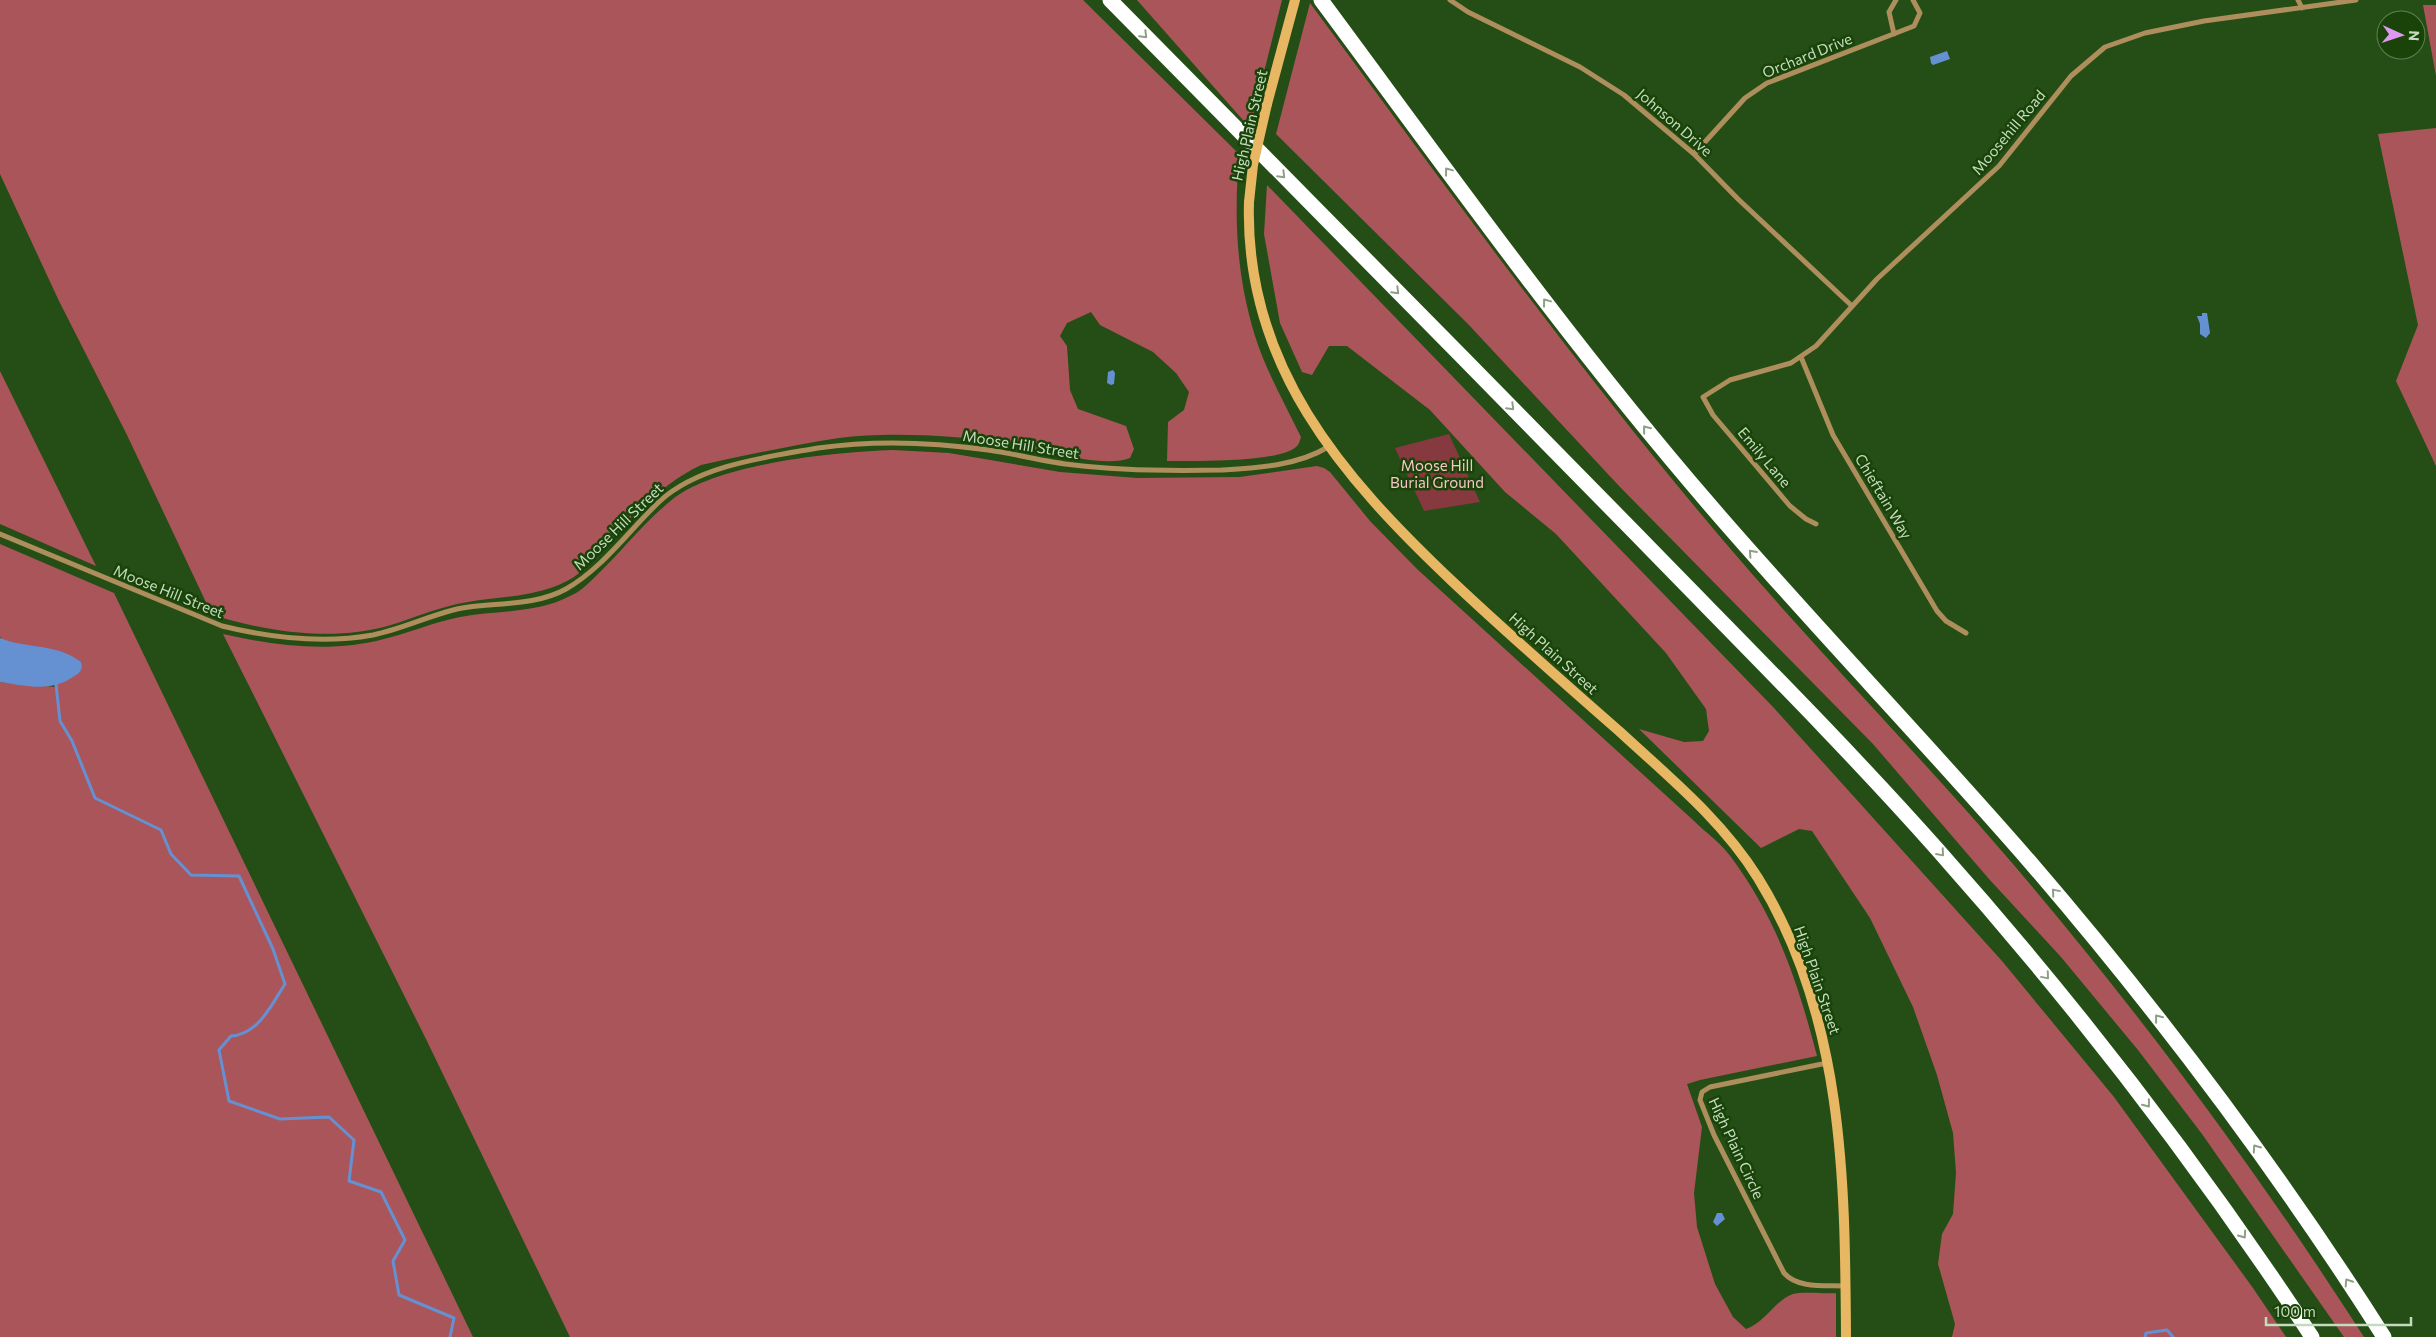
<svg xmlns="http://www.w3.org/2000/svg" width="2436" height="1337" viewBox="0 0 2436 1337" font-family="Commissioner,sans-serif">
<rect width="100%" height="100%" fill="#254e16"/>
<path fill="#86393e" d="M1449 434 1480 502 1424 511 1395 448Z"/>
<path fill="#aa5559" d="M0 0H1083L1239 154C1234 218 1236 274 1255 336 1266 371 1285 404 1301 437 1300 440 1299 445 1296 447 1277 463 1193 461 1167 461L1168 422 1184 410 1189 392 1176 373 1153 352 1100 325 1091 312 1067 323 1060 336 1067 346 1070 390 1078 409 1126 426 1134 449 1130 458C1103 469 1033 448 1003 443 957 435 885 432 839 438 793 445 747 455 701 465 664 482 635 515 606 545 596 555 586 568 574 577 543 597 503 596 468 602 441 606 417 617 391 625 333 642 269 632 212 615L127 435 59 301 0 174Z
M1137 0H1282L1250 128Z
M1310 3C1444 184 1576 367 1722 539 1816 650 1918 753 2013 864 2140 1013 2258 1172 2364 1337H2344L2202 1134 2138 1050 2061 957 1989 879 1873 744 1620 487 1468 324 1276 134Z
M2423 5H2436V76Z
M2436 128V466L2396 381 2418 325 2378 134Z
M1267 185 1774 708 2002 961 2114 1097 2253 1288 2286 1337H1952L1955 1324 1938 1264 1942 1234 1953 1214 1956 1173 1953 1133 1937 1075 1913 1007 1870 918 1812 831 1799 829 1761 848 1639 729 1684 742 1703 741 1709 731 1706 709 1666 653 1556 534 1505 492 1430 410 1347 346H1329L1312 375 1302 372 1280 323 1264 234Z
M0 371 96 566 0 524Z
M893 450 949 453 1060 472 1137 478 1240 477 1317 466 1324 468 1330 472 1370 521 1417 569 1693 820C1705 832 1721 843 1731 857 1777 919 1798 983 1817 1056L1700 1080 1687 1084 1702 1127 1694 1193 1697 1227 1715 1284 1733 1317 1746 1329C1766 1322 1774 1301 1793 1294 1802 1291 1825 1294 1836 1293V1337H570L425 1037 223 634C275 646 332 653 384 639 409 633 434 622 460 617 496 610 536 614 570 596 580 592 589 583 597 575 623 550 645 521 674 498 721 463 834 452 893 450Z
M0 544 114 593 473 1337H0V682L56 687 0 637Z"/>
<path fill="#6591d3" d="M1947 51 1950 59 1933 65 1931 63 1930 57Z
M2202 313H2207L2210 333 2206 338 2200 334V324L2197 316H2202Z
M1113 370 1115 373 1114 384 1111 385 1107 383 1108 372Z
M0 638C26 649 57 643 81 662 83 668 81 672 76 675 51 693 28 686 0 682Z
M1717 1213H1722L1725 1219 1717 1226 1713 1222Z"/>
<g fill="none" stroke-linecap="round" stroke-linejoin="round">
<path stroke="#6591d3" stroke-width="3" d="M56 684 60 721 72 741 95 798 161 830 171 854 191 875 239 876 273 949 285 984C272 1004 258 1035 231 1036L219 1050 229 1101 280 1119 329 1117 354 1140 349 1181 381 1192 405 1240 393 1261 399 1295 454 1318 450 1337
M2145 1337 2146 1333 2167 1330 2173 1337"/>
<path stroke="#ad8e5c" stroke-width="5" d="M1450 0 1468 12 1580 67 1624 95 1694 154 1738 199 1852 306
M2298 0 2302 8
M1894 34 1889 12 1896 0
M1694 154 1745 98 1767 83 1914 26 1920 13 1913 0
M1801 357 1833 435 1937 611 1946 621 1966 633
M1816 524 1806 519 1790 506 1713 415 1703 397 1730 380 1791 363 1816 346 1877 279 1999 166 2071 76 2105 47 2145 33 2204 21 2356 0
M0 534 222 626C271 638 323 644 373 635 402 629 428 616 457 609 491 602 534 607 566 589 603 568 629 530 660 501 699 465 767 457 818 448 874 440 932 442 988 450 1017 454 1045 462 1074 465 1122 471 1172 471 1221 470 1256 468 1297 466 1328 447
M1827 1063 1710 1087 1702 1092 1700 1100 1714 1135 1784 1273C1798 1289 1826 1285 1845 1286"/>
<path stroke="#e8b764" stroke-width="10" d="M1267 104 1295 0
M1249 202C1244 365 1342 477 1453 582 1507 633 1563 682 1619 731 1669 777 1722 820 1758 878 1844 1016 1845 1181 1846 1337"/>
<path stroke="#fff" stroke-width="15" d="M1110 0C1285 178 1462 356 1637 535 1738 639 1841 741 1937 849 2074 1003 2199 1165 2312 1337
M1321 0C1447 170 1570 343 1709 504 1813 625 1925 741 2030 862 2159 1012 2278 1170 2384 1337"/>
<path stroke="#e8b764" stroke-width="10" d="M1249 202 1253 165 1267 104"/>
</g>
<defs><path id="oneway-chevron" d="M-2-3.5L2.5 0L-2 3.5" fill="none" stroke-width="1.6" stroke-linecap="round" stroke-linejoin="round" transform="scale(1.25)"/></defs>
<g stroke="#8ca184">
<use href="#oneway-chevron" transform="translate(1144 35) rotate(45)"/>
<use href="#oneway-chevron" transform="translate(1448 171) rotate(-127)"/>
<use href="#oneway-chevron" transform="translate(1282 175) rotate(45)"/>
<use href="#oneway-chevron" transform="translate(1396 291) rotate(45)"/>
<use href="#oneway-chevron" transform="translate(1546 302) rotate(-127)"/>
<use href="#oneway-chevron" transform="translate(1511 407) rotate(45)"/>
<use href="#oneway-chevron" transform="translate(1646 429) rotate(-129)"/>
<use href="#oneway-chevron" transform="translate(1752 553) rotate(-132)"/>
<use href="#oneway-chevron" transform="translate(1941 853) rotate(49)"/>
<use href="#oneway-chevron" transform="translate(2055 892) rotate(-130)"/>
<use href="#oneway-chevron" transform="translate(2046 976) rotate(50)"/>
<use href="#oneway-chevron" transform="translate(2158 1018) rotate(-128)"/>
<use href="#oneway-chevron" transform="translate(2147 1104) rotate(52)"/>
<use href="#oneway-chevron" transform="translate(2256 1148) rotate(-125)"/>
<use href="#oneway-chevron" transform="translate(2243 1235) rotate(55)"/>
<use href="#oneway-chevron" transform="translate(2348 1282) rotate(-123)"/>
</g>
<g text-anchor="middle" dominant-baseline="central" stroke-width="5" stroke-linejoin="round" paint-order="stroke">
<g font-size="15" fill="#c4dcbe" stroke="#1a4309">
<text transform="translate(1807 55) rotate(-22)">Orchard Drive</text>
<text transform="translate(1675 122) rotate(41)">Johnson Drive</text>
<text transform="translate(1249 125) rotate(-77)">High Plain Street</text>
<text transform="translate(2008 132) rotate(-50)">Moosehill Road</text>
<text transform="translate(1021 444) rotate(9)">Moose Hill Street</text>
<text transform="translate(1765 457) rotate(50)">Emily Lane</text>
<text transform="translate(1884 496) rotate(59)">Chieftain Way</text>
<text transform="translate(618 526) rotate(-44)">Moose Hill Street</text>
<text transform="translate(169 591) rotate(22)">Moose Hill Street</text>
<text transform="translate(1554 653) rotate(42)">High Plain Street</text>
<text transform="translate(1818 980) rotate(71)">High Plain Street</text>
<text transform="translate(1737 1148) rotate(65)">High Plain Circle</text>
</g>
<g font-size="15" fill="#f6c5c5" stroke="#1a4309">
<text x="1437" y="465">Moose Hill<tspan x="1437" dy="17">Burial Ground</tspan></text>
</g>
</g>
<g transform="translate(2401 35) rotate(93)"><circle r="24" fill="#1a4309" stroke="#5e8051"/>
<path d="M0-4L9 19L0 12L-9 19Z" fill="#de98f2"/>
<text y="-8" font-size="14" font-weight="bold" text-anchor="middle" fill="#c4dcbe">N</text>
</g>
<path d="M2266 1317v8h145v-8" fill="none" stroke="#c4dcbe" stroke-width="2.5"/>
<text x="2274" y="1317" font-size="15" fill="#c4dcbe" stroke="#1a4309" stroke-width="4" paint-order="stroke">100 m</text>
</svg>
